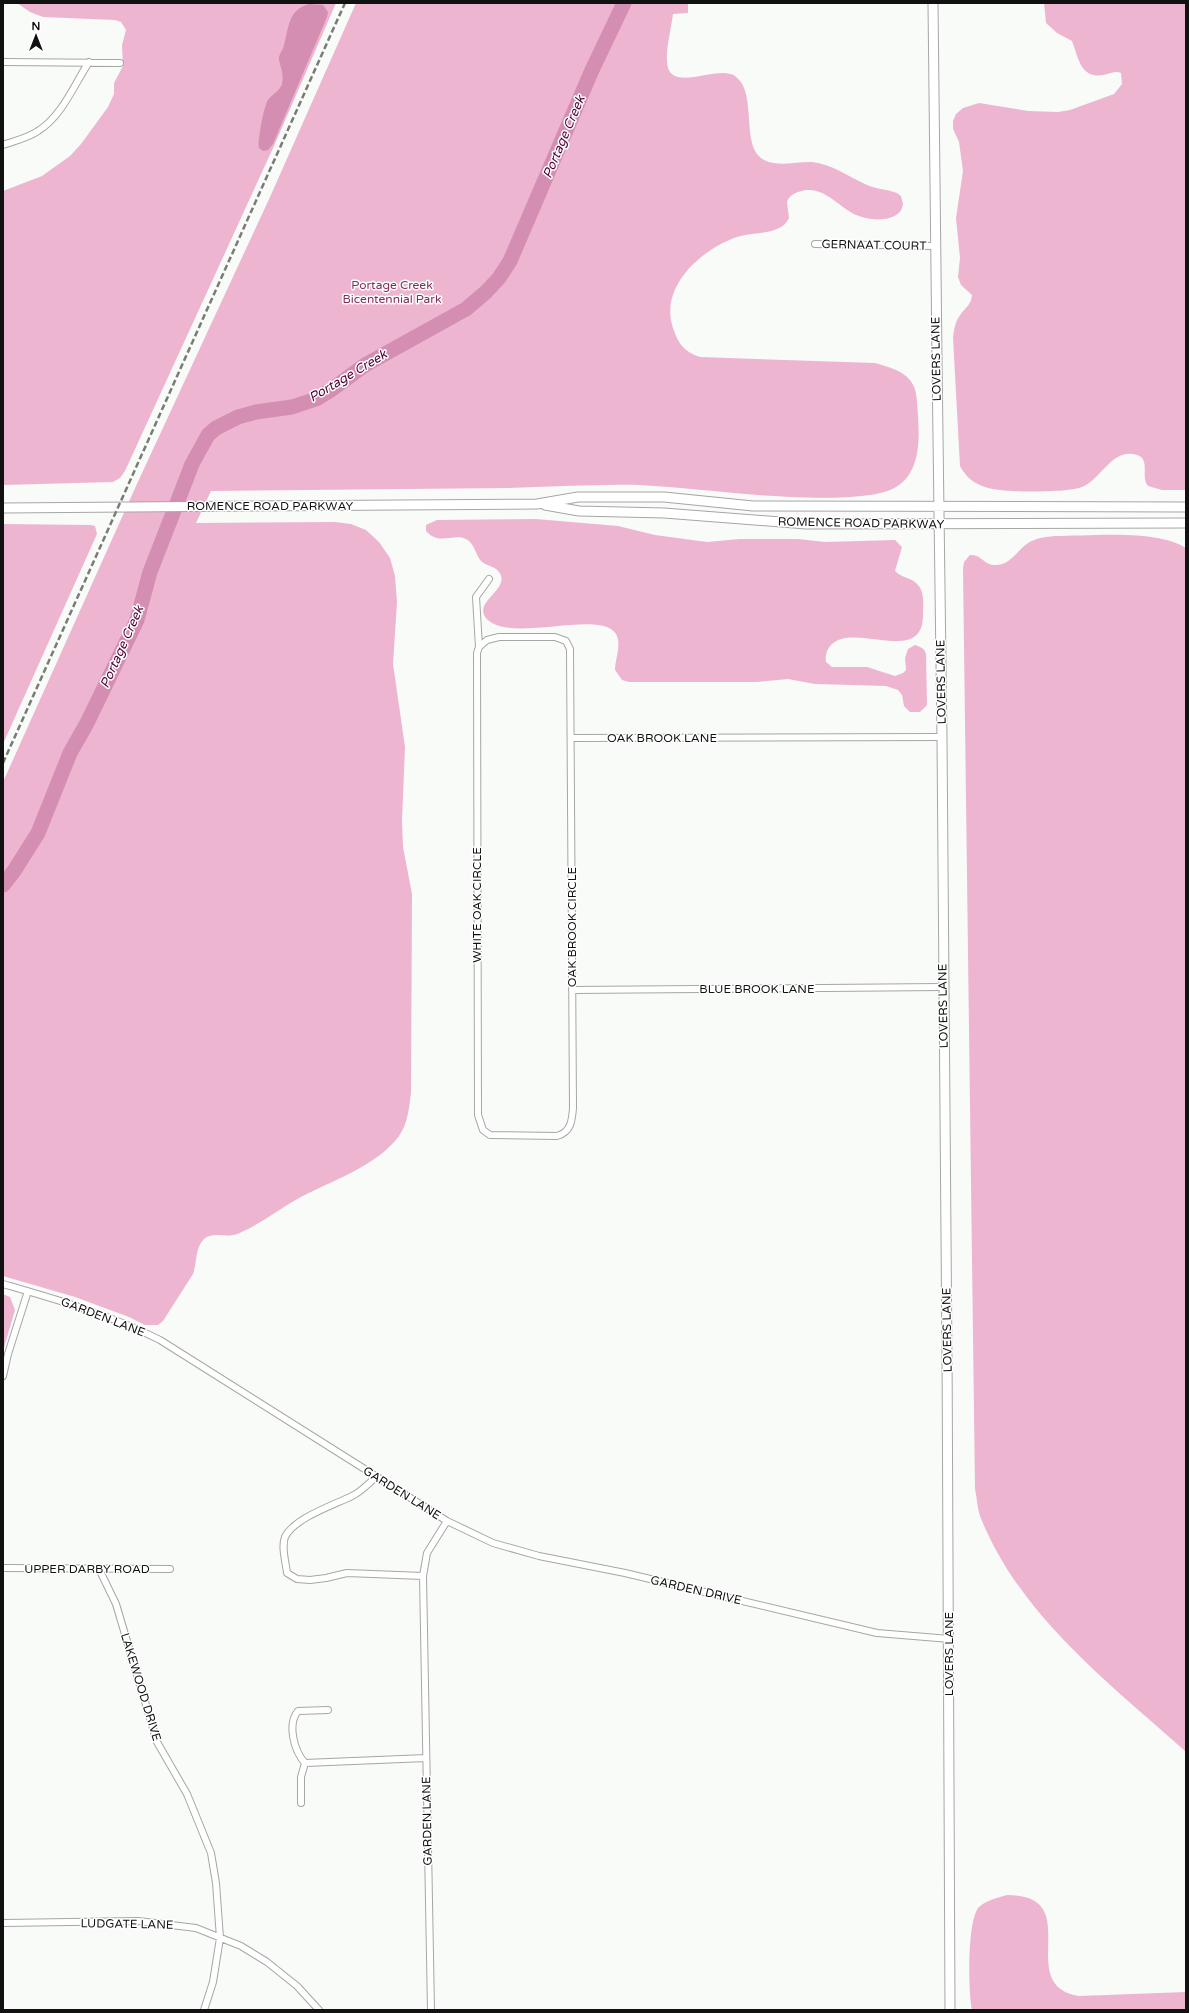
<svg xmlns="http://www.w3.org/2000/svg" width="1189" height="2013" viewBox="0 0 1189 2013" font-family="'Varela Round',sans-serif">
<rect width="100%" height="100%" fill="#f8fbf8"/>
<path fill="#eeb5d0" d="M17 3H336L274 146 125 471 120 478 113 482 3 485V191L42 176 70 156 81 144 108 107 114 94V83L123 66 122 45 126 30 121 22 115 20 43 17 30 12Z
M356 3H688V13L673 14C671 30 666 47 667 62 669 95 717 64 735 76 756 91 743 134 757 154 769 170 795 161 812 162 832 164 847 176 865 184 875 189 886 189 897 193L901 196 903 204C902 212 897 216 889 218 878 221 866 219 856 215 837 206 822 183 798 192 793 194 789 196 787 202L789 218C781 236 754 231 737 237 702 249 659 286 673 328 678 343 684 352 700 357L875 363C898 370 916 374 917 402 919 429 924 471 896 487 870 503 790 497 758 495 718 492 679 487 639 485 596 484 552 487 508 488 409 489 310 490 211 491L196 523 335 522 351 524 366 530 379 542 390 558 395 576 397 602 393 664 405 747 402 821 403 847 412 894 411 1093C409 1108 408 1123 399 1136 377 1166 331 1181 299 1198 281 1208 263 1222 244 1231 241 1232 237 1235 233 1235 224 1237 212 1232 204 1239 195 1247 197 1264 193 1274L163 1321 158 1325H145L129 1317 75 1297 3 1276V782L136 486 270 197Z
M1044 3H1186V490H1162L1148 486C1140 477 1151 459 1137 455 1112 447 1102 479 1082 487 1068 493 999 493 985 487 973 483 966 477 960 466L953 338C954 330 955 321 961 314 966 307 971 305 972 295L961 285 958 277 960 258 956 218 963 171 959 142 953 129V121L956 114 963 108 979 103 1028 111 1058 112 1070 110 1114 94 1122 84 1121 73C1114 70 1110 74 1103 75 1080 79 1078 56 1072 41L1057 33 1046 23Z
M536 519 618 526 655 535 707 542 740 539H798L825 542 895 540 902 547 895 571C901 578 912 577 918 585 925 593 923 605 923 615 923 667 854 621 831 645 827 649 825 655 826 662L832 667H867L895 676 903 673 906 670 905 658 908 649 915 645C921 647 924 648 926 654L927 705 920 712H910L904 706 902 695 898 690 886 686 815 684 788 679 757 682H629L622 680 615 670C615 659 622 645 616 634 601 610 521 640 492 623 464 605 513 590 499 572 495 566 486 566 481 561 475 554 475 544 466 539 453 533 439 546 426 531V525L437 520Z
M3 524 91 525 95 526 97 534 3 744Z
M1055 536C1090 536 1156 529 1186 548V1752C1109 1683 1019 1615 980 1516 977 1507 977 1498 975 1489L963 569 964 562 970 555C981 554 984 565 995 565 1011 565 1016 551 1028 543 1036 538 1045 537 1055 536Z
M3 1294 10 1297 15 1310 3 1351Z
M1007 1895C1088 1895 1012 1985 1079 1996L1186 1992V2010H972C968 1993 967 1919 979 1907 987 1900 997 1898 1007 1895Z"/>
<path fill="#d48eb1" d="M309 4 323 5 328 12 327 17 273 144 268 150 263 151 259 148C257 143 264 105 268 100 272 94 279 92 282 84 284 74 281 69 279 60 278 55 283 50 284 45 289 27 288 10 309 4Z"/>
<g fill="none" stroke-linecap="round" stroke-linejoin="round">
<path stroke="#d48eb1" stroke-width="15" d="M3 885 14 871 38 833 70 753 87 723 137 620 150 572 184 485 192 464 208 435 216 428 238 417 256 412 292 407 316 399 331 390 365 365 466 309 486 292 499 278 510 261 592 70 624 3"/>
<defs>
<path id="street" d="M3 62 120 63
M3 145C14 141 28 138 38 131 62 116 74 85 89 62
M815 244 934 246
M479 647 487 640 499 637H555L566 641 570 649 573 1108C572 1121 571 1132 557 1136L490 1135 483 1130 478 1115 477 653 479 647 476 597 489 579
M572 738 942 737
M572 990 943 987
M3 1284C58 1300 108 1314 160 1340L447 1521 493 1543 539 1556 625 1573 877 1633 950 1639
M3 1376 8 1354 28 1291
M376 1477C369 1483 361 1492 352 1496 334 1505 294 1518 285 1537 281 1547 286 1563 287 1573L297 1579 310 1580 326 1578 347 1573 423 1576
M3 1568 170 1569
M99 1569 116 1604 157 1742 187 1794 211 1853 216 1883 220 1938 213 1982 204 2010
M328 1710 298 1711C287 1724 294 1751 305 1763L426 1758
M301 1803V1777L305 1763
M3 1923 138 1921 196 1928 241 1946 267 1962 297 1986 319 2010
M431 2010 423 1576 427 1553 447 1521"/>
<path id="secondary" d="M933 3C934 248 940 494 942 739 945 1163 950 1586 950 2010
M545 505 579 511 664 513 806 524 1186 523
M3 508 537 504 578 497H664L753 506 1186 507"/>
</defs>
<use href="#street" stroke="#a5a7a4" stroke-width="8"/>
<use href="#secondary" stroke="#a5a7a4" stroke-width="11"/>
<use href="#street" stroke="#fff" stroke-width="6"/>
<use href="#secondary" stroke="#fff" stroke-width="9"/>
<path stroke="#797b79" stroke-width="2.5" stroke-dasharray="6 3" stroke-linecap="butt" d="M3 763 345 3"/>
</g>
<g text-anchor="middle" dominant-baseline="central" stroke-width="3" stroke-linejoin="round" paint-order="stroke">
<g font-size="12" fill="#101110" stroke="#fff">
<text transform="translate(874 245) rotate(1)">GERNAAT COURT</text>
<text transform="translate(936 359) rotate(-91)">LOVERS LANE</text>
<text x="270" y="506">ROMENCE ROAD PARKWAY</text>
<text transform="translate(861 523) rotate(1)">ROMENCE ROAD PARKWAY</text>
<text transform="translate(941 682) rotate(-91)">LOVERS LANE</text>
<text x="662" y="738">OAK BROOK LANE</text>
<text transform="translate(477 905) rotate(-90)">WHITE OAK CIRCLE</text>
<text transform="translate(572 927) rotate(-90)">OAK BROOK CIRCLE</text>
<text x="757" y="989">BLUE BROOK LANE</text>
<text transform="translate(943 1006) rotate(-91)">LOVERS LANE</text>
<text transform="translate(103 1317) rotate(21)">GARDEN LANE</text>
<text transform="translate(947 1330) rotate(-91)">LOVERS LANE</text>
<text transform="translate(402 1493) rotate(32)">GARDEN LANE</text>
<text x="87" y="1569">UPPER DARBY ROAD</text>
<text transform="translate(696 1590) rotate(13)">GARDEN DRIVE</text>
<text transform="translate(949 1654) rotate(-90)">LOVERS LANE</text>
<text transform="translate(141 1687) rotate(73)">LAKEWOOD DRIVE</text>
<text transform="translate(427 1821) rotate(-91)">GARDEN LANE</text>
<text transform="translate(127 1924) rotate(1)">LUDGATE LANE</text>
</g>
<g font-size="12" fill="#802e5c" stroke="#fff">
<text x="392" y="285">Portage Creek<tspan x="392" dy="14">Bicentennial Park</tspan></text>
</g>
<g font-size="13" font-style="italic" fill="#520035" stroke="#fff">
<text transform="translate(564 137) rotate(-67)">Portage Creek</text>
<text transform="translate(348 376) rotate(-31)">Portage Creek</text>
<text transform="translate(122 647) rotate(-66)">Portage Creek</text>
</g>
</g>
<rect width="1189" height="2013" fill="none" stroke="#101110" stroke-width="8"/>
<g transform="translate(36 36)" stroke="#ffffff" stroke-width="3" paint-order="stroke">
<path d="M0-3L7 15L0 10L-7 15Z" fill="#101110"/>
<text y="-6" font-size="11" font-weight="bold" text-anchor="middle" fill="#101110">N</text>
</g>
</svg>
